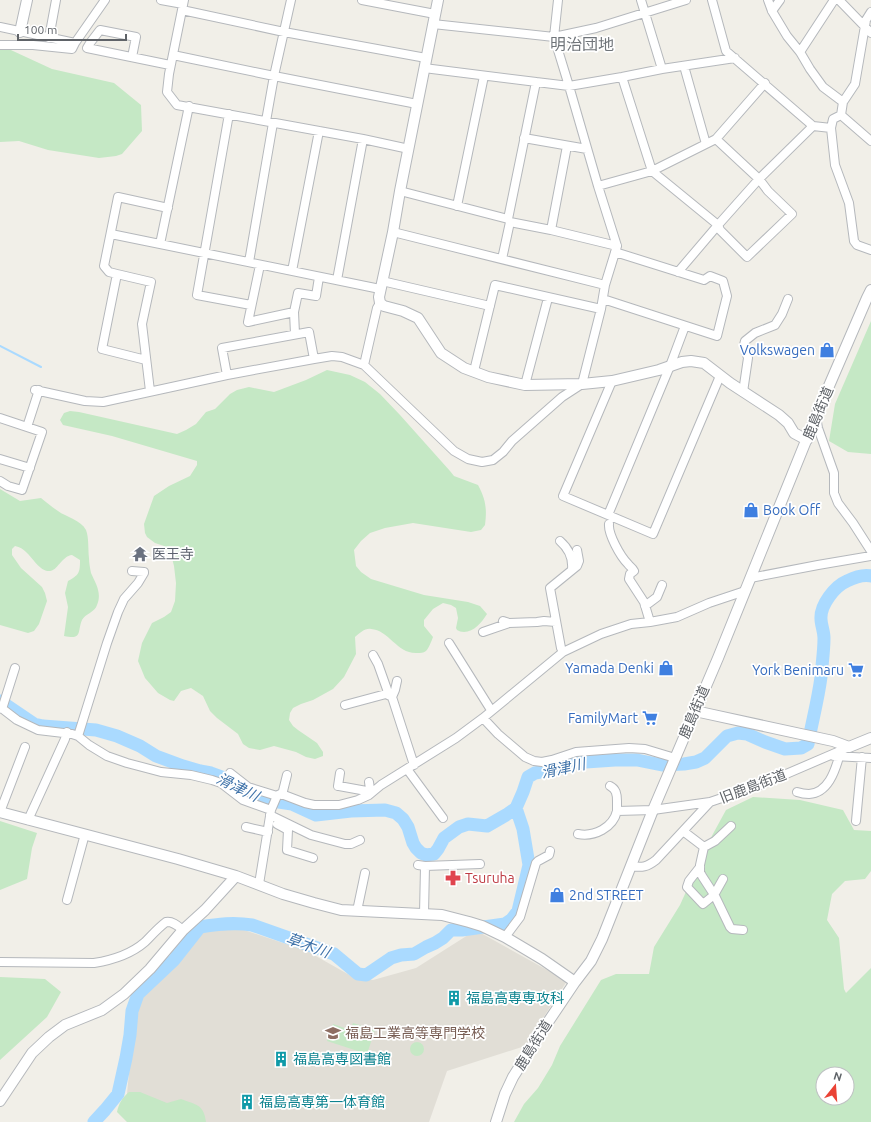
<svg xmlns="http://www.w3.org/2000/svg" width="871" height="1122" viewBox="0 0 871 1122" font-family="Ubuntu,'Noto Sans JP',sans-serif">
<rect width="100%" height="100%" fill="#f1efe8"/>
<path fill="#e1ded6" d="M241 929 307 951 353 977 373 980 416 968 468 935 479 932 567 981 525 1046 447 1071 429 1122H164L126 1104 135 1011 141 997 205 931Z"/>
<path fill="#c5e8c5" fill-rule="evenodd" d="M0 45 52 69 114 83 141 105 142 131 122 154 116 156 99 158 48 150 19 141 0 142Z
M871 321V454L848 452 829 441 835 404Z
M327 370 350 375 365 382 380 394 400 415 450 471 454 476 478 485C486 500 487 509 485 525L481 530 471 532 413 523 385 528 370 533 361 541 354 550 356 566 361 572 371 579 424 595 468 602 480 606 487 614C482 622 474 632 464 632 461 632 459 631 457 630L456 628 458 618 456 608 451 605 443 603 433 609 424 620V626L433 637C431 642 429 648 426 651 423 653 421 653 417 653 397 654 389 630 371 629 365 628 360 633 355 637L356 654 344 677 333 689 313 700 301 704 293 708 290 713 289 720 293 726 298 730 317 743 323 752V756L315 759 306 757 296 752 274 746 260 750 249 748 243 744 238 734 217 718 210 711 203 696 191 688 181 691 174 701 170 700 158 693 145 678 138 661 142 643 152 623 164 617 171 612 175 601 176 583 174 566 171 554 164 546 155 543 147 537 145 533 144 524 154 496 169 486 190 476 197 465V461L112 436 63 425 60 420 64 413 70 411 79 412 177 434 186 430 196 424 206 412 215 409 230 394 237 390 249 387 274 392 306 380Z
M0 489 20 501 41 498C47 503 52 507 58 511 66 517 81 520 86 530 89 537 88 550 89 558 89 563 90 568 91 573 96 584 102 593 97 605 95 612 85 614 82 620 77 632 83 640 64 636L68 607 65 593 68 581C79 575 80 573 80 560L72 555C62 556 57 571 50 571 40 572 33 558 26 552 23 549 20 547 15 546L12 549V555L21 568 42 587 45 593 47 601 39 624 34 631 28 633 0 625Z
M753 797 800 800 843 810 854 830 871 831V871L865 879 845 881 832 894 827 920 839 938 844 989 846 993 871 968V1122H514L524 1104 538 1088 552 1065 560 1046 601 980 616 974H649L654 947 680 905 708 843 726 810ZM823 1074H847V1098H823Z
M0 821 37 833 32 848 27 879 0 890Z
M0 977 45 979 61 992 47 1017 0 1060Z
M353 1023 375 1030 367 1054 327 1041 333 1024 350 1030Z
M410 1049a7 7 0 1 1 14 0a7 7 0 1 1-14 0Z
M129 1092H140L167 1103 181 1099C196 1105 204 1104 206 1122H127L117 1112C119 1103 122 1098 129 1092Z"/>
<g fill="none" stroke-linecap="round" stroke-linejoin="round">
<path stroke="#aadaff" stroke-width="2" d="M0 346 41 367"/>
<path stroke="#aadaff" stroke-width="13" d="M0 701 34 724 43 726 96 730 117 736 140 746 156 756 183 766 200 771 211 773 222 777 251 796 259 799 292 804 316 815 351 811 385 810 396 813 403 819 408 827 413 843 416 848 421 853 426 855 434 854 438 849 444 838 459 827 468 824 487 826 506 815 516 808 523 792 528 777 535 773 562 768 571 763 615 760H637L662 765 684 764 696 762 705 758 727 736 738 733 747 734 765 742 785 749 801 748 808 744C812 722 818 700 821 677 822 664 824 651 824 638 824 631 821 625 821 619 820 605 835 586 847 581 855 577 863 574 871 576
M94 1122 105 1110 118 1094 126 1058 130 1035 132 1011 138 994 174 960 200 927C218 924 234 922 252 925L334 954 358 974 366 975 391 958 401 955 414 954 426 947 435 943 443 938 451 930H462L505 924 512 919 518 911 529 865 523 829 516 808"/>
<defs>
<path id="minor" d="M161 0 183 4
M184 0 169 74 167 92 177 105 363 139 409 149
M362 0 435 14
M641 0 662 69
M712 0 726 51 813 126 831 128
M768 0 772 11 787 36 800 52 810 69 823 87 843 102 841 115 871 141
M839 0 871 33
M182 10 284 32 426 58
M772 11 780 0
M433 24 554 37 596 28 686 0
M0 27 75 43 105 0
M49 38 56 0
M0 45H33L72 49 75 43
M800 52 834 0
M173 55 274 76 417 104
M132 57 136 37 100 30 90 43 87 48 170 65
M684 66 706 144
M424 68 569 86 622 77 662 69 735 58
M622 77 652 171 718 225 720 230 747 257 792 214 768 191 759 179 716 139
M843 102 855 84 866 20 871 12
M229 114 197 295 251 305
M841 115 833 119 831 128 835 165 849 203 854 241 857 245 871 250
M266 121 274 76 291 0
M524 138 587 149
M598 186 652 171 716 139 765 83
M400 191 508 219
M457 206 484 76
M510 222 551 230 617 246
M551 230 567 146
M393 232 605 285
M111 234 380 289
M160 244 189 106
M502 259 510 222 508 219 536 82
M249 262 273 123
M260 265 248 322 294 312 298 293 316 296 319 277
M292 271 319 131
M678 272 718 225 759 179 813 126
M117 274 151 282 142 324 150 391
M337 280 363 139
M382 281 490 306
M603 299 717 336 727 296 723 281 710 276 704 280 615 252
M294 312 295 334
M146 360 102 349 117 274 109 272 104 266 118 197 168 208
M364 365 377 308 380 303
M474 371 495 285 601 309
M227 375 222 348 309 332 314 359
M612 381 563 496 653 534 720 376
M525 385 548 298
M35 390 85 401 103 402 227 375 314 359 332 356 342 357 364 365 454 451 468 459 482 462 493 460 503 452 512 441 562 397 582 384 601 309 605 285 617 246 598 186 569 86 554 37 558 0
M743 392 748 358 744 345 745 341 755 333 775 325 782 314 788 299
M816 416 818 428 834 473V493L838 503 853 523 871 551
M0 418 42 432 22 490 8 486 0 481
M27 427 39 390
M0 459 30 468
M608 515 670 366 685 326
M609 524C608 534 620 556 628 564 630 567 632 567 634 571L630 574 629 579 644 602 650 622
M560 541C568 548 573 558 572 569
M750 578 818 565 871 556
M645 606 657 597 662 585
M503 621 509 623 537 622 544 621 556 622
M483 632 509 623
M449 643 491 710
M563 652 561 648 550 588 577 566 579 561 577 550
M373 655 378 664 389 695
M392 697 395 690 397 681
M345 705 386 694 392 697 414 765
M0 707 17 720 38 730 72 734 78 736 89 745 107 756 127 763 161 772 191 775 212 780 221 783 243 800 271 810
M2 709 15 668
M483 718 498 734 525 757 534 761 542 762 552 760 576 752 629 748 645 749 675 758
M78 736 107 643 118 612 124 599 138 583 144 573V572L132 571
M834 756 871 758
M407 769 443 818
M230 773 248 787 277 796
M340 773 338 786H339L372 792
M369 782 370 789 372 792
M797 792C800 793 805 794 809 794 828 793 835 771 839 757
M282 795 287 775
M617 811 653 810 710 802
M0 812 25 747
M270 815 311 835 345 844H351L360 840
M28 820 65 739 67 732
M856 821 862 757
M277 824 288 830 287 850 313 858
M731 826 715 841 704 847 700 865V872L702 876 715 896 730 927 732 929 743 930
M246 827 268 832
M683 831 704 847
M578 834C594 837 613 828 617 811 617 808 617 804 617 801 617 794 616 789 610 786
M418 865 425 866 480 864
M631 866C642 868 647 867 656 860L710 802 763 784 849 747
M700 867 689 881 687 887 703 904 714 895 723 879
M259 884 271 810 277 796 280 794 284 795 305 803 314 805H339L358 800 369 795 381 785 456 738 483 718 563 652 601 634 631 624 650 622 677 617 709 603 745 591
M67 900 85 834
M357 911 365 873
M424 914 425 866
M505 937 520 917 536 863 538 861 549 855 550 851
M0 962 94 963C113 960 130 955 145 942 152 935 158 928 166 922 173 921 178 926 183 930"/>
<path id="tertiary" d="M438 0 400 191 393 232 379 297 380 303 384 306 403 311 418 318 441 353 464 368 488 377 525 385 582 384 612 381 659 370 682 362 691 361 704 363 730 383 779 415 788 423 794 433 807 440
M20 32 27 0
M695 711 833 741 849 747 871 738
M0 812 178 859 236 876 283 894 314 903 341 910 442 915 469 922 482 926 505 937 542 959 575 982
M0 1101 32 1053 49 1037 65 1025 102 1010 124 994 150 969 183 930 205 910 236 876
M496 1122 505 1094 513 1077 544 1028 575 982 591 961 602 939 653 810 718 658 816 416 867 298 871 290"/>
</defs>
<use href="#minor" stroke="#b5b8bc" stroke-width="10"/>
<use href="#tertiary" stroke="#b5b8bc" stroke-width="12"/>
<use href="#minor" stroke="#fff" stroke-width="8"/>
<use href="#tertiary" stroke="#fff" stroke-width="10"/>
</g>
<defs>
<symbol id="shop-bare" viewBox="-9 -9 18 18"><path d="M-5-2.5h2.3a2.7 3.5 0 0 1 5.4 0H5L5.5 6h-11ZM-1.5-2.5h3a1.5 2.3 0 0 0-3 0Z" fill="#3f7fe0" stroke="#fff" stroke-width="2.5" paint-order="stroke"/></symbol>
<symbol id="temple-bare" viewBox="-9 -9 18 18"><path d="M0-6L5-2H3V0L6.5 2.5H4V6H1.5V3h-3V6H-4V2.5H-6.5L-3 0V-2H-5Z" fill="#6b7280" stroke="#fff" stroke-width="2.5" paint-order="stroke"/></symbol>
<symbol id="supermarket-bare" viewBox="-9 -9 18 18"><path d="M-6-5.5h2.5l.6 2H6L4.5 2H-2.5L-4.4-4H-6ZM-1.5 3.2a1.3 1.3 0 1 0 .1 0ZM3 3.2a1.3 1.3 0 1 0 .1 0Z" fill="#3f7fe0" stroke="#fff" stroke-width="2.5" paint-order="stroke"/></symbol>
<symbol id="pharmacy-bare" viewBox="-9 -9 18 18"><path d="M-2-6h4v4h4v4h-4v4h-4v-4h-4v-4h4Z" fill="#e0444e" stroke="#fff" stroke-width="2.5" paint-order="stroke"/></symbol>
<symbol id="building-bare" viewBox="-9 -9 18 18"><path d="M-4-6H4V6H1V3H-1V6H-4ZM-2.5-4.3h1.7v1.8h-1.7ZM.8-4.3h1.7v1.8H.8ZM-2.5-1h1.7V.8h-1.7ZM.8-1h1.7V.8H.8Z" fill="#0f9aa8" stroke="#fff" stroke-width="2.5" paint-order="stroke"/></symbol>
<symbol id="university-bare" viewBox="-9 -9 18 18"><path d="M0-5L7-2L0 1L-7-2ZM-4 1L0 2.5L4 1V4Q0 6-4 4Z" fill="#8d6e63" stroke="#fff" stroke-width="2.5" paint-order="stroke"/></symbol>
</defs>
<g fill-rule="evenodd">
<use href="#shop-bare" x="816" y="339" width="22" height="22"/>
<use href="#shop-bare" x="740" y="499" width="22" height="22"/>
<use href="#temple-bare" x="129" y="543" width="22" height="22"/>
<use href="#shop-bare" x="655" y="657" width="22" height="22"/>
<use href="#supermarket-bare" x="845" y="659" width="22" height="22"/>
<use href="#supermarket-bare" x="639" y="707" width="22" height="22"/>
<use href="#pharmacy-bare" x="442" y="867" width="22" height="22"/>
<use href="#shop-bare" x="546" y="884" width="22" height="22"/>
<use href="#building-bare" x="443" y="987" width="22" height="22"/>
<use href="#university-bare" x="322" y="1022" width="22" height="22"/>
<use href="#building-bare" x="270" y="1048" width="22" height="22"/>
<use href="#building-bare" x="236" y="1091" width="22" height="22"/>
</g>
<g text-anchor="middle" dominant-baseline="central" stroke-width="3.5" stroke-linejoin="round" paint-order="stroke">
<g font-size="14" fill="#366cbe" stroke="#fff" text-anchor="end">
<text x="815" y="350">Volkswagen</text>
<text x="763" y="510" text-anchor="start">Book Off</text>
<text x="654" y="668">Yamada Denki</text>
<text x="844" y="670">York Benimaru</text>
<text x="638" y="718">FamilyMart</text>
<text x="569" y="895" text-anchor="start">2nd STREET</text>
</g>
<g font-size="14" fill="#5f6368" stroke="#fff">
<text transform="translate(818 413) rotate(-67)">鹿島街道</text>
<text transform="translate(694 712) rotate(-67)">鹿島街道</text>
<text transform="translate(753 786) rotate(-21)">旧鹿島街道</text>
<text transform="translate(533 1045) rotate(-58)">鹿島街道</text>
</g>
<g font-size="14" fill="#5b616d" stroke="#fff" text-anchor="start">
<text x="152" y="554">医王寺</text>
</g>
<g font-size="14" fill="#be3a42" stroke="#fff" text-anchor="start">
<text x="465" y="878">Tsuruha</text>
</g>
<g font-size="14" fill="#0d838f" stroke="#fff" text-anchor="start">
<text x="466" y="998">福島高専専攻科</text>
<text x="293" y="1059">福島高専図書館</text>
<text x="259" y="1102">福島高専第一体育館</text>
</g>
<g font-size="14" fill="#785e54" stroke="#fff" text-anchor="start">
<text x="345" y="1033">福島工業高等専門学校</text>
</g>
<g font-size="15" font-style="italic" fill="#4174aa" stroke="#fff">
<text transform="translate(563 768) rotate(-12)">滑津川</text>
<text transform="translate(238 787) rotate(26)">滑津川</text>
<text transform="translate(308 945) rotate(20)">草木川</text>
</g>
<g font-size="16" fill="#70757a" stroke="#fff">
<text x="582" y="44">明治団地</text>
</g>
</g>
<g transform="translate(835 1086) rotate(17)"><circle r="19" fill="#ffffff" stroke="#bfc1c3"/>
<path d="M0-3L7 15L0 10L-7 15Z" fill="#ea4335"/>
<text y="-6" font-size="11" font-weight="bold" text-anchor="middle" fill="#5f6368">N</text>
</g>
<path d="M18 34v6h108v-6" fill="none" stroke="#5f6368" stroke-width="2"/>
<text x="24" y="34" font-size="12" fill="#5f6368" stroke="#ffffff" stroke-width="3" paint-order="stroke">100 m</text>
</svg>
